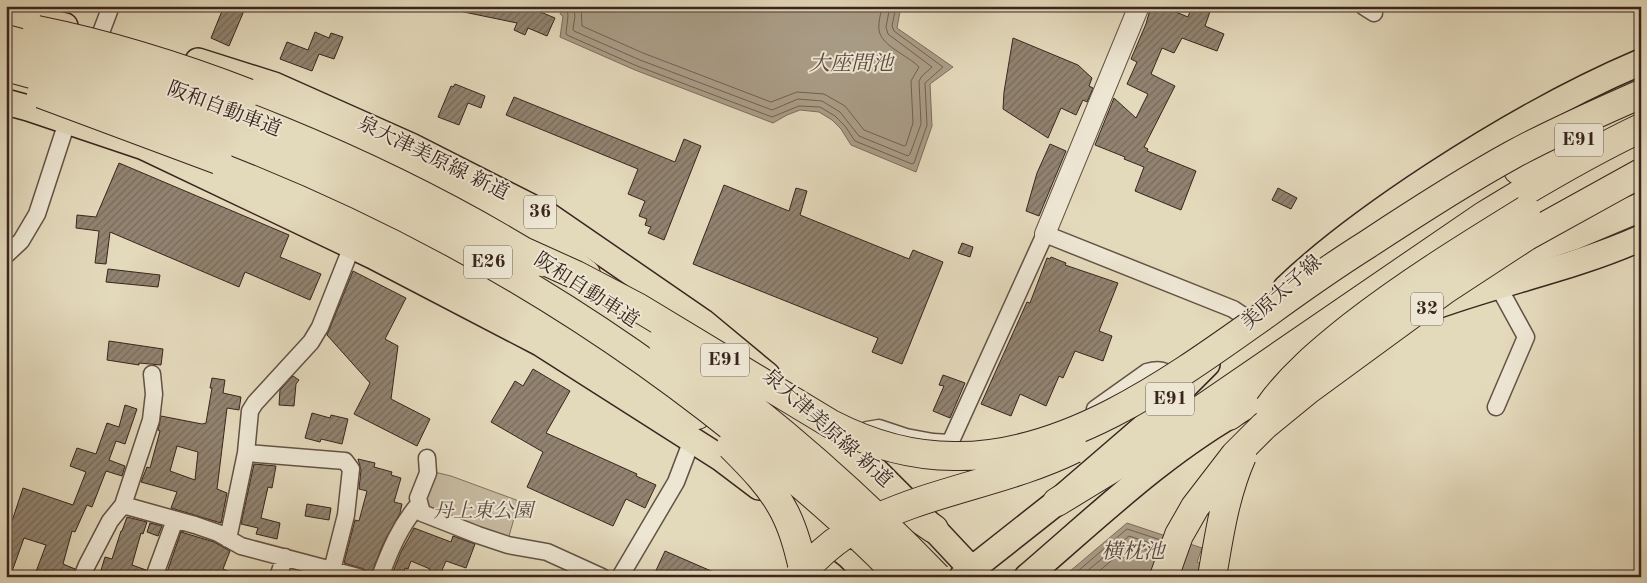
<svg xmlns="http://www.w3.org/2000/svg" width="1647" height="583" viewBox="0 0 1647 583" font-family="'Old Standard TT','Noto Serif JP',serif">
<defs>
<pattern id="building-hatch" width="6" height="6" patternUnits="userSpaceOnUse" patternTransform="scale(1.25)"><rect width="6" height="6" fill="#918370"/><path d="M-1 1l2-2M0 6l6-6M5 7l2-2" fill="none" stroke="#776b5b"/></pattern>
</defs>
<rect width="100%" height="100%" fill="#e3d9bb"/>
<filter id="stains"><feTurbulence type="fractalNoise" baseFrequency=".004" numOctaves="4"/><feColorMatrix values="0 0 0 0 .2 0 0 0 0 .09 0 0 0 0 .02 0 0 0 .5 -.17"/></filter>
<radialGradient id="worn" r=".72"><stop offset=".6" stop-color="#630" stop-opacity="0"/><stop offset="1" stop-color="#630" stop-opacity=".3"/></radialGradient>
<path fill="#c6baa0" stroke="#80705f" d="M430 471 451 476 519 501 507 543 424 511Z"/>
<path fill="#a99c86" stroke="#7c6c5c" d="M563 6H901L897 28 953 67 930 84 932 126 916 172 851 145 841 129 832 120 819 112 800 110 787 115 773 123 635 70 560 37 563 16 560 14Z
M1127 523 1202 548 1197 562 1233 577H1063Z"/>
<g fill="none" stroke-linecap="round" stroke-linejoin="round">
<path stroke="#716052" stroke-width="1" d="M567 6 568 16 566 33 567 35 637 66 772 117 799 106 820 107 835 116 845 126 855 141 912 164 914 163 927 125 925 83 943 67 894 31 892 26 896 6
M573 6 575 16 573 29 574 31 640 60 772 110 798 99 822 101 840 112 859 136 908 156 910 154 921 124 919 81 922 76 932 67 888 34 886 27 890 6
M581 6 582 26 643 53 771 102 797 92 824 94 845 106 864 130 904 146 906 145 913 123 911 81 919 67C909 56 881 46 879 30 878 22 881 14 882 6
M1071 577 1127 529 1161 540
M1080 577 1129 536 1159 546
M1092 577 1130 545 1157 553"/>
</g>
<path fill="url(#building-hatch)" stroke="#39251e" fill-rule="evenodd" d="M224 6H246L229 46 211 38Z
M460 6H526L555 18 547 36 528 28 525 35 514 30 517 23 459 11Z
M1151 6H1161L1188 17 1192 6H1212L1205 26 1224 34 1217 51 1182 38 1174 53 1162 48 1151 74 1175 86 1144 147 1148 149 1147 151 1196 171 1181 210 1135 191 1144 167 1124 159 1125 157 1095 145 1114 98 1136 118 1148 94 1127 84 1137 62 1131 59 1146 24Z
M315 32 329 38 331 33 343 37 334 59 319 54 312 71 280 59 287 42 308 50Z
M1013 38 1078 65 1092 78 1089 86 1093 88 1087 102 1083 100 1076 115 1061 108 1048 138 1003 109 1004 92Z
M455 84 485 96 481 108 468 103 459 125 438 117 451 86 453 87Z
M514 97 675 162 684 139 701 146 664 240 648 233 651 227 645 225 647 219 639 216 645 201 628 194 638 169 506 115Z
M1050 144 1066 151 1039 216 1026 211 1037 173Z
M119 163 289 235 280 257 321 274 310 300 245 272 239 287 110 232 106 264 95 263 99 231 76 228 77 215 96 217Z
M724 185 789 211 796 188 807 191 800 215 909 259 913 250 943 262 902 364 872 352 878 338 693 264Z
M1278 188 1297 198 1291 209 1272 200Z
M962 243 973 247 970 257 958 253Z
M1051 257 1066 263 1065 265 1118 283 1099 331 1112 336 1103 361 1075 351 1063 378 1059 376 1046 406 1020 394 1011 416 981 404 1027 302 1030 303 1047 258 1050 259Z
M108 269 160 275 158 287 106 282Z
M353 271 406 298 385 339 398 346 391 399 430 419 417 446 354 414 370 383 327 335Z
M109 341 163 349 161 365 139 363V365L107 360Z
M533 369 570 391 546 433 637 474 636 476 656 485 645 508 626 499 613 526 527 487 543 452 491 422 515 381 523 386Z
M943 375 965 383 950 418 933 411 944 386 939 385Z
M293 376 299 380 296 384 294 406 279 405 280 390Z
M212 378 225 380 223 393 241 397 239 410 227 408 217 489 227 493 221 523 171 508 177 492 141 482 147 467 150 468 160 431 158 430 161 416 202 424 206 423 212 388H210ZM177 446 198 452 195 480 170 471Z
M125 405 137 409 125 444 116 441 109 460 125 466 122 476 106 471 92 507 87 505 75 532 72 531 63 564 75 569 72 577H34L46 545 24 538 10 577H6V519L12 521 23 488 73 505 86 472 70 466 77 448 96 454 107 423 119 427Z
M312 413 330 418 331 415 348 419 342 444 321 439 320 442 305 438Z
M358 459 375 463 374 467 392 472 391 475 401 478 394 502 402 504 400 513 383 544 370 577H368L365 570 361 568 344 563 355 520 359 521 367 491 359 489 361 470Z
M254 464 276 466 272 488 268 487 261 518 280 523 277 539 256 534 258 528 241 524Z
M307 504 331 508 329 520 305 516Z
M127 517 147 522 143 534 141 533 132 565 146 570 144 577H99L105 557 112 559 121 531H122Z
M150 523 162 526 158 536 147 532Z
M414 528 451 542 453 536 475 544 466 568 446 561 439 577H427L430 569 411 561 408 569 405 568 402 577H391L401 552Z
M181 532 214 542 230 551 223 569 242 577H171L166 575Z
M665 551 725 577H653Z"/>
<g fill="none" stroke-linecap="round" stroke-linejoin="round">
<defs>
<path id="minor" d="M1363 6 1374 13
M94 51 111 6
M6 255 21 241 37 214 70 113
M1496 407 1526 337 1498 286
M1095 409 1147 372C1163 367 1167 372 1177 383
M857 436 867 430 879 428 906 437 933 442 950 443 1045 234 1233 309 1251 321
M246 453 345 461 351 469 346 515 332 570
M427 458 428 473 418 498 422 513 478 535 508 545 547 552 602 577
M123 505 195 525 218 533 241 546 358 577
M228 539 246 453 250 411 255 403 311 342 320 327 352 246
M82 577 87 565 110 521 123 505 151 420 154 394 152 374
M154 577 175 520
M278 577 285 557
M380 577C390 550 400 526 419 504
M620 577 676 482 692 440"/>
<path id="tertiary" d="M1045 234 1139 6"/>
<path id="primary" d="M6 13 65 26
M198 61 274 85 411 146 549 216 703 322 767 375
M6 102 28 108 144 147 373 256 540 343 722 459 759 487
M1286 288C1331 245 1382 209 1434 175 1500 132 1568 93 1641 62
M1425 310C1496 283 1572 269 1641 238
M831 428 847 442 934 529 979 577
M817 531 849 556 870 577
M962 577 1057 502 1144 427 1207 364
M1027 577C1097 517 1166 450 1247 406"/>
<path id="motorway" d="M248 93 392 155 492 209 540 238 586 274
M218 160 323 204 390 236 467 277 571 333 697 415
M1518 170 1568 145
M1497 261 1572 236 1641 207
M778 415 881 493 934 529
M1229 416 1292 369
M771 474 784 488 815 530
M1057 502 1139 452 1482 217C1534 185 1586 154 1641 128"/>
</defs>
<use href="#minor" stroke="#645245" stroke-width="19"/>
<use href="#tertiary" stroke="#645245" stroke-width="22"/>
<use href="#primary" stroke="#39251e" stroke-width="28"/>
<use href="#motorway" stroke="#39251e" stroke-width="30"/>
<use href="#minor" stroke="#ede6d3" stroke-width="16"/>
<use href="#tertiary" stroke="#ede6d3" stroke-width="20"/>
<use href="#primary" stroke="#e3d9bb" stroke-width="25"/>
<use href="#motorway" stroke="#e3d9bb" stroke-width="28"/>
<defs>
<path id="motorway-bridge" d="M37 30C111 45 178 66 248 93
M6 39C191 88 378 161 541 262
M6 67C288 142 545 270 768 457 814 495 859 534 900 577
M41 94 218 160
M525 252 576 275 639 308 831 424C870 444 910 456 954 456 1068 458 1177 377 1266 314 1299 290 1333 266 1368 244 1415 213 1463 182 1512 155 1554 132 1598 113 1641 94
M662 341C762 410 853 490 937 577
M1269 407C1291 376 1321 351 1351 327 1406 284 1466 247 1526 210
M731 446C751 466 772 487 785 513 795 533 800 555 805 577
M798 577C812 561 828 546 846 534 866 521 890 512 912 504 966 485 1023 474 1074 449
M1164 577 1179 535 1195 507 1235 455 1264 426 1308 390 1446 289 1527 236 1641 173
M1212 577C1219 536 1225 494 1242 456"/>
</defs>
<use href="#motorway-bridge" stroke="#39251e" stroke-width="30" stroke-linecap="butt"/>
<use href="#motorway-bridge" stroke="#e3d9bb" stroke-width="28"/>
</g>
<g text-anchor="middle" dominant-baseline="central" stroke-width="4" stroke-linejoin="round" paint-order="stroke">
<g fill="#ede6d3" stroke="#6f5f54" stroke-width="1">
<rect x="1555" y="123.5" width="48" height="33" rx="4"/>
<rect x="524" y="195.5" width="32" height="33" rx="4"/>
<rect x="464" y="245.5" width="48" height="33" rx="4"/>
<rect x="1411" y="292.5" width="32" height="33" rx="4"/>
<rect x="701" y="343.5" width="48" height="33" rx="4"/>
<rect x="1146" y="382.5" width="48" height="33" rx="4"/>
</g>
<g font-size="19" font-weight="bold" fill="#39251e">
<text x="1579" y="140">E91</text>
<text x="540" y="212">36</text>
<text x="488" y="262">E26</text>
<text x="1427" y="309">32</text>
<text x="725" y="360">E91</text>
<text x="1170" y="399">E91</text>
</g>
<g font-size="20" fill="#39251e" stroke="#ede6d3">
<text transform="translate(224 110) rotate(21)">阪和自動車道</text>
<text transform="translate(433 159) rotate(26)">泉大津美原線 新道</text>
<text transform="translate(586 291) rotate(33)">阪和自動車道</text>
<text transform="translate(1282 293) rotate(-42)">美原太子線</text>
<text transform="translate(827 429) rotate(42)">泉大津美原線 新道</text>
</g>
<g font-size="20" font-style="italic" fill="#5c4a3e" stroke="#ede6d3">
<text x="483" y="512">丹上東公園</text>
</g>
<g font-size="21" font-style="italic" fill="#5b493d" stroke="#ede6d3">
<text x="851" y="64">大座間池</text>
<text x="1133" y="552">横枕池</text>
</g>
</g>
<rect width="1647" height="583" fill="none" stroke="#e3d9bb" stroke-width="25"/>
<rect x="8" y="8" width="1632" height="568" fill="none" stroke="#39251e" stroke-width="2.5"/>
<rect x="12" y="12" width="1622" height="558" fill="none" stroke="#39251e"/>
<rect width="100%" height="100%" filter="url(#stains)"/>
<rect width="100%" height="100%" fill="url(#worn)"/>
</svg>
